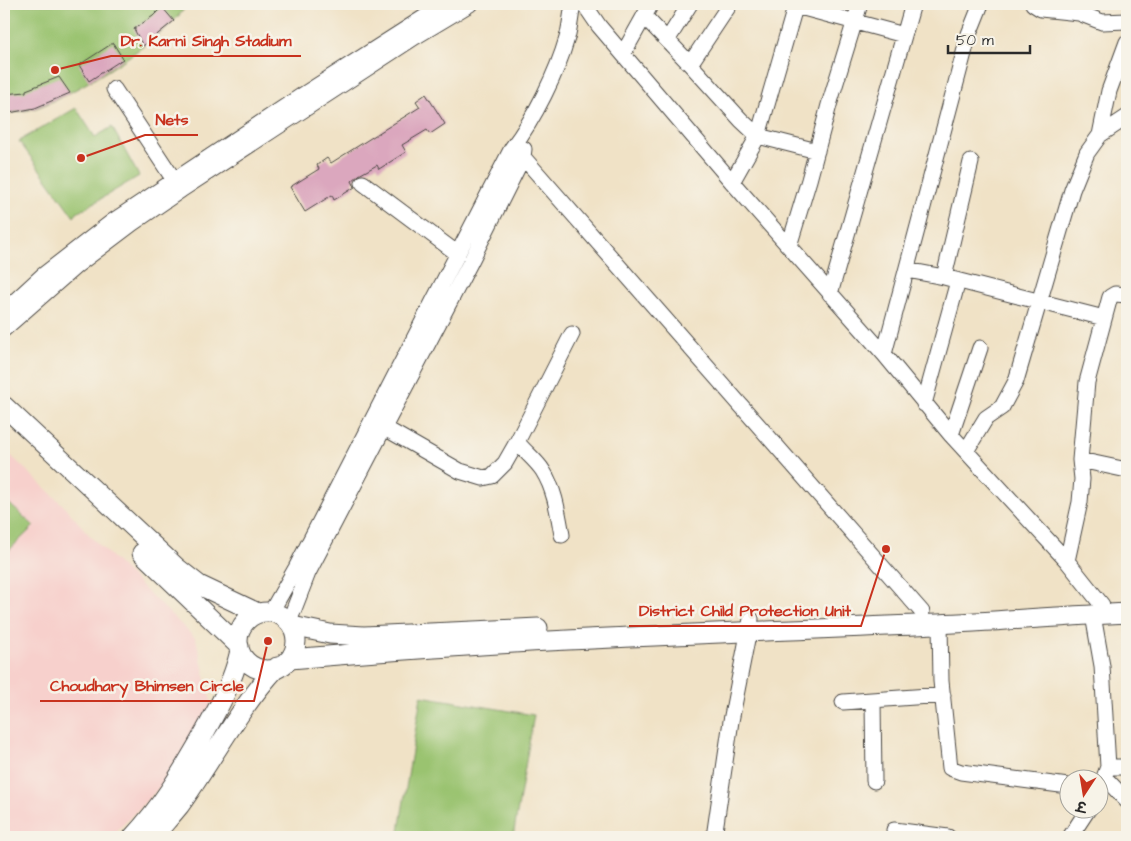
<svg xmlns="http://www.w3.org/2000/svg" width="1131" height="841" viewBox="0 0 1131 841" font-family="'Architects Daughter','Playpen Sans Deva',sans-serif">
<rect width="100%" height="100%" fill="#f7f3e8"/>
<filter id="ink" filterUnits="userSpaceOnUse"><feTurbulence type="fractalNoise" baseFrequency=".02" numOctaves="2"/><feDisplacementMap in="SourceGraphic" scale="10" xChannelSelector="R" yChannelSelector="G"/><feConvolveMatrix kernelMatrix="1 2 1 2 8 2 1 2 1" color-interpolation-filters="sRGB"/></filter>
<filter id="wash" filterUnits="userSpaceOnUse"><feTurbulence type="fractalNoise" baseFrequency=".0096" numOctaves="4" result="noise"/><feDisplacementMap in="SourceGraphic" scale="20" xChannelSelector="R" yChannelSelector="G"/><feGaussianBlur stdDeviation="1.12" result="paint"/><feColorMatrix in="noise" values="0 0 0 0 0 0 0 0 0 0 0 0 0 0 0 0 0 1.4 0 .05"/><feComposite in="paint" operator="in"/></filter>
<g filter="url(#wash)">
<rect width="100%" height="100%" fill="#f0e2c6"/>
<path fill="#f7d0cc" d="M4 449 63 505 91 537 196 639 212 705 165 782 111 837H4Z"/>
<path fill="#9ac36f" stroke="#62774d" d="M4 4H187C172 35 70 97 36 108 27 111 16 112 6 114H4Z
M76 108 95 137 112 127 139 176 77 213 74 217 19 141Z
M4 499 34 526 4 555Z
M421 696 534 715 513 837H398Z"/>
<g id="blocks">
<path fill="#dba7be" d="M162 7 174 21 143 46 134 29 153 16Z
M113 43 123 59 89 81 79 65Z
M59 77 70 93 35 108 4 114V94L26 92V90Z
M426 94 445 124 430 134 427 130 402 145 406 152 379 169 377 165 359 175 352 181 355 187 334 200 332 195 305 212 290 187 319 169 317 165 327 158 331 163 420 107 416 101Z"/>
</g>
</g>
<g filter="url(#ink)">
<use href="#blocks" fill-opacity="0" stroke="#494642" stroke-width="1"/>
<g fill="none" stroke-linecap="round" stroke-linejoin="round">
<defs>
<path id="minor" d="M584 4 599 26 732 182 884 354 951 435 1067 561 1102 605
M1033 4 1041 9 1079 13 1102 22 1127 21
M796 6 904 35
M644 16 690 64 741 120 758 136 817 151
M668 39 690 4
M623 54 651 4
M690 64 730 4
M114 89 180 189
M1100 135 1109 91 1127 42
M512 148 523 157 922 612
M732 182 758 136 796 4
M363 183 458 254
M789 246 809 180 829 105 860 4
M907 270 944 277 1104 318
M944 277 971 162
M830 294 913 4
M4 311 42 276 113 221 301 96 445 4
M4 329 76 266 133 223 181 190 415 37 470 4
M884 354 969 34 981 4
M924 404 958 281
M383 427 460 471 483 478 492 476 505 463 517 442 572 334
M951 435 980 348
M517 442C525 452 537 461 543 471 555 490 558 513 562 535
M966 451 986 418 1002 407 1016 381 1072 190 1087 153 1100 135 1127 117
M1080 460 1127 470
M1067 561 1080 502 1082 479 1080 460 1087 382 1110 297 1115 294 1127 295
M271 612 296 568 512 148C534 119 557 73 567 38 570 27 571 15 573 4
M1093 615 1102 666 1108 767 1098 793
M289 622 308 573 470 263 523 157 524 149
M940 624 941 681 950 768 961 772 1068 786
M873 700 874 781
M843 702 943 695
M1108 767H1127
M1105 778 1127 801
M894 830 948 837
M714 837 731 721 751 619
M1070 837 1089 808"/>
<path id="major" d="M4 406 176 567 199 585 258 613
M142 553 239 646
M238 641a29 29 0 1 1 58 0a29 29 0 1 1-58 0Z
M292 626 330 634 364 636 538 628
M290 659C506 640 722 633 938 624 1001 621 1064 616 1127 613
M133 837C161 807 181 774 201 739 218 708 232 685 240 651
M153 837C162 826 171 816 180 805 213 759 238 709 277 667"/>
</defs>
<use href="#minor" stroke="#494642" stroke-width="17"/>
<use href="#major" stroke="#494642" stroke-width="21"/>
<use href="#minor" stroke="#fff" stroke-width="15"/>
<use href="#major" stroke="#fff" stroke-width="19"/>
</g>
</g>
<path fill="none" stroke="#c8321e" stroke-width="2" d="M55 70L111 56H301M81 158L145 135H198M886 549L861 626H629M268 641L254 701H40"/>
<g fill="#c8321e" stroke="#f7f3e8" stroke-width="2">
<circle cx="55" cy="70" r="5"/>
<circle cx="81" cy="158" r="5"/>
<circle cx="886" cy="549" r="5"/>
<circle cx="268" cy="641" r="5"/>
</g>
<g font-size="16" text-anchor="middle" font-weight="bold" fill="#c8321e" stroke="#f7f3e8" stroke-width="5" stroke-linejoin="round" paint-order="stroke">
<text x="206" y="46">Dr. Karni Singh Stadium</text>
<text x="172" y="125">Nets</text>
<text x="745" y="616">District Child Protection Unit</text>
<text x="147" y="691">Choudhary Bhimsen Circle</text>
</g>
<rect width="1131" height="841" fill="none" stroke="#f7f3e8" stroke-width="20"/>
<g transform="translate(1084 794) rotate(192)"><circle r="24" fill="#f7f3e8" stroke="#a5a39c"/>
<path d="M0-4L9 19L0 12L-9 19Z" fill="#c8321e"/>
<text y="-8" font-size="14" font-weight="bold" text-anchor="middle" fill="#2b2b2b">उ</text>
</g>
<path d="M948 45v8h82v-8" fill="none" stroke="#2b2b2b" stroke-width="2.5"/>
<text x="956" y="45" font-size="15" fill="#2b2b2b" stroke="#f7f3e8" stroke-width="4" paint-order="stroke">50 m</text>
</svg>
